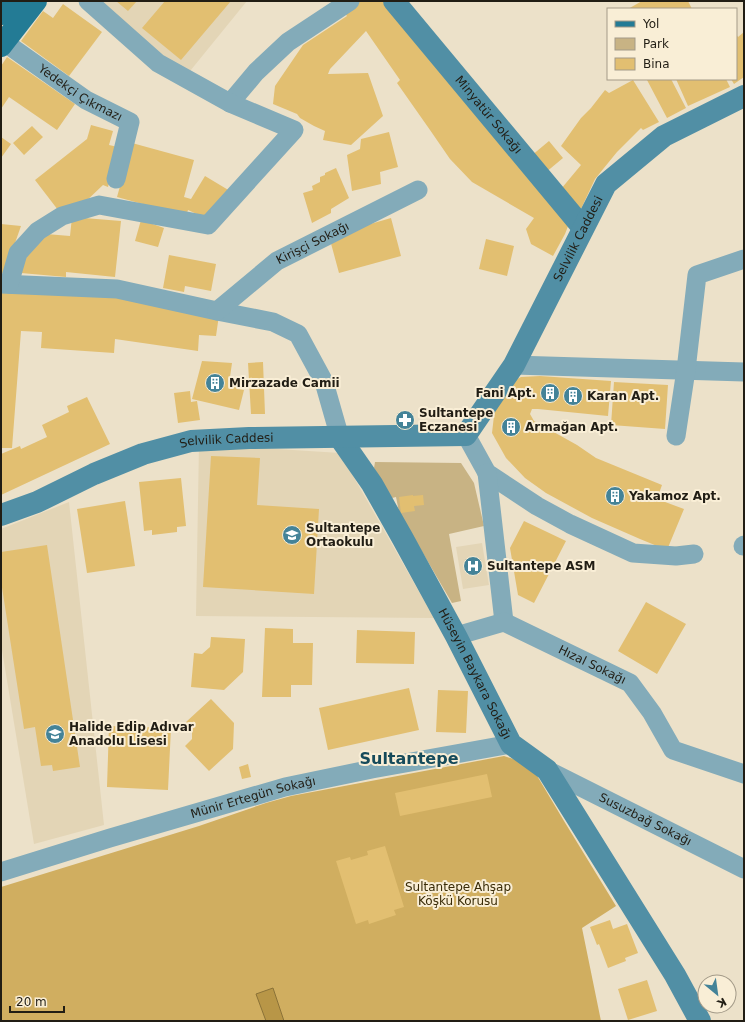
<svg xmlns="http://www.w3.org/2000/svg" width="745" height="1022" viewBox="0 0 745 1022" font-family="'DejaVu Sans',sans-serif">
<rect width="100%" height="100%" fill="#ece1c9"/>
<path fill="#e3d5b6" d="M98 1H247L186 76Z
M199 444 340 453 434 618 196 616Z
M69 502 104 825 34 844 1 644V529Z
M482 543 489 585 463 589 456 547Z"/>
<path fill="#c8b384" d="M375 462 461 463 474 483 484 526 449 534 461 601 452 603 399 512 396 497 392 498 374 468Z"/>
<path fill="#d0ae60" d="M504 756 525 763 536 774 564 821 616 906 582 928 601 1021H1V887L199 826 266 803 291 796Z"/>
<path fill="#b89647" stroke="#8b7238" d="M273 988 284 1021H266L256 994Z"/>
<path fill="#e2bf71" d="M116 1H137L128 11Z
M165 1H231L181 60 142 28Z
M358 1H385L570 221 565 234 553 256 531 244 526 229 534 218 472 182 450 159 430 130 397 83 400 80 366 31 330 69 328 74 368 73 383 116 351 145 323 140 325 131 314 126 300 118 297 114 273 104 275 86 303 45 347 16 344 12Z
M642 1H688L692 9H628Z
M63 4 102 32 69 76 21 41 43 11 53 18Z
M744 32V77L734 84 731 79H736V34L738 37Z
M7 57 75 104 57 130 9 97 1 109V66Z
M649 79H671L686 108 667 118 647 80Z
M676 79H726L730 87 688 106Z
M633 80 659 122 643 130 641 128 617 152 595 179 580 211 561 189 581 165 561 146 581 118 591 108 605 90 609 93Z
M91 125 113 131 109 145 118 147 108 187 103 185 82 205 58 210 35 180 87 139Z
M32 126 43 137 24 155 13 143Z
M389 132 398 167 380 172 381 184 352 191 347 155 360 149 361 139Z
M1 137 11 144 1 158Z
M549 141 563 158 545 173 531 156Z
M132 143 194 160 184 197 191 199 205 176 235 194 210 220 188 210 186 216 117 197Z
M336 168 349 198 331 209V213L312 223 303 193 313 190 312 186 320 182V177L325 175V173Z
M72 217 121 221 115 277 66 272V277L21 273 23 257 46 234 70 236Z
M391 218 401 256 339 273 329 236Z
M141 220 164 228 158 247 135 241Z
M1 224 21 226 4 274 1 273Z
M486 239 514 246 507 276 479 269Z
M169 255 216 264 211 291 185 286 184 292 163 288Z
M1 292 118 296 219 315 216 336 199 335 198 351 115 339 114 353 41 348 42 332 21 331 12 448H1Z
M202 361 232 363 230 377 237 389 244 390 239 410 192 399Z
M263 362 265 414H251L248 363Z
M540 376 611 381 608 416 538 409H532L530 414 534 421 577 445 596 458 662 485 657 499 684 509 667 550 640 539 592 518 546 493 525 478 506 458 492 433 495 407 511 382 521 377Z
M614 382 668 385 665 429 611 425Z
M190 391 191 402 197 401 200 420 178 423 174 393Z
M87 397 110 444 1 495V454L20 446 21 449 47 437 42 425 69 412 67 406Z
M211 456 260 458 257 505 319 509 314 594 203 587Z
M181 478 186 526 177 527V532L152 535V530L144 531 139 482Z
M413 495V496L423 495 424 505 414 506 415 511 401 513 399 497Z
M125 501 135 566 87 573 77 509Z
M524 521 566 541 534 603 518 595 510 548Z
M47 545 80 767 53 771 52 765 41 766 35 727 24 729 1 581V552Z
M646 602 686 624 657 674 618 651Z
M265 628 293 629V643H313L312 685H291V697H262Z
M357 630 415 632 414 664 356 663Z
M211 637 245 639 243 672 224 690 191 687 194 653 202 654 210 647Z
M409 688 419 730 328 750 319 708Z
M438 690 468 691 466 733 436 732Z
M211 699 234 723 233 749 209 771 185 746 192 739V729L186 722Z
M109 726 171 728 168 790 107 787Z
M248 764 251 777 242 779 239 767Z
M487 774 492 797 400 816 395 793Z
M385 846 404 907 394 910 396 915 369 924 368 920 356 924 336 861 350 857 351 860 368 855 367 851Z
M610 920 613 929 627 924 638 953 625 958 626 961 608 968 599 944 597 945 590 927Z
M647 980 657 1011 628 1020 618 989Z"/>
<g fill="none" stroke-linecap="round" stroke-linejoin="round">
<g stroke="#83abb9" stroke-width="19">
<path id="s1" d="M4 42 86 100 130 122 116 179"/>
<path d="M230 103 256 72 288 42 350 1"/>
<path d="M1 284 117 289 217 311 273 322 298 334 324 382 340 438"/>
<path d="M9 284 18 253 38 231 62 216 99 205 208 225 294 130 230 103 158 63 88 1"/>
<path id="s2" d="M217 311 277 261 418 190"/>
<path d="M514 365 744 372"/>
<path d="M466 435 487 473 537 506 570 524 633 553 676 556 694 554"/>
<path d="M676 436 686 370 697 275 744 259"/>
<path d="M487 473 504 622"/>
<path d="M743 546 744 545"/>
<path id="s3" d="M456 636 504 622 630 683 652 713 673 750 744 774"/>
<path id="s4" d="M547 770 744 869"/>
<path id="s5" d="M1 872 110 838 285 787 372 769 511 744"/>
</g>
<g stroke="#518fa5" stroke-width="22">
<path id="s6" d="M394 1 583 228"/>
<path id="s7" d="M340 438 372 484 403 539 456 636 511 744 547 770 675 975 700 1021"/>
<path id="s8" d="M1 515 37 502 94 474 143 454 191 441 249 438 466 435 514 365 606 184 664 136 744 96"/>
</g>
<path stroke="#237b95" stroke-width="22" d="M1 14 11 1
M1 46 36 1"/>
</g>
<defs>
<symbol id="building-disc" viewBox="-11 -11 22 22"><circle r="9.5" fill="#448398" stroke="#f9eed6"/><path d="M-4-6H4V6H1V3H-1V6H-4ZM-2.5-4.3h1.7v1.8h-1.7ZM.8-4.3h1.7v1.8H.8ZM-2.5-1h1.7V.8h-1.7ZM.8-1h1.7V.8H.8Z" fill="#fff"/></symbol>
<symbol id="pharmacy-disc" viewBox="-11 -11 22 22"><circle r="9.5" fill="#448398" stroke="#f9eed6"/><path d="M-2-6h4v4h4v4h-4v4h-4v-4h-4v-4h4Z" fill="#fff"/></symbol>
<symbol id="school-disc" viewBox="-11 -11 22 22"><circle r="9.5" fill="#448398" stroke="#f9eed6"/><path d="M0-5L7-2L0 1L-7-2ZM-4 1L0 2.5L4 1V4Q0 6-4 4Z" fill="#fff"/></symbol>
<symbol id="hospital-disc" viewBox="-11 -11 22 22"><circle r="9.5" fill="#448398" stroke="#f9eed6"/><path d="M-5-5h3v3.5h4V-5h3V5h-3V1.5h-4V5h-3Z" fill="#fff"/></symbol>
</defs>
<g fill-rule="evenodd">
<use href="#building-disc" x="204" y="372" width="22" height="22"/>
<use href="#building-disc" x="539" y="382" width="22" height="22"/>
<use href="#building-disc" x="562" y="385" width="22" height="22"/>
<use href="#pharmacy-disc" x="394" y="409" width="22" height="22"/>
<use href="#building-disc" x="500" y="416" width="22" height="22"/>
<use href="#building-disc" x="604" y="485" width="22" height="22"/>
<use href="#school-disc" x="281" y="524" width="22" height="22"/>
<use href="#hospital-disc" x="462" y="555" width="22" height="22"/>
<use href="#school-disc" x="44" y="723" width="22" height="22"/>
</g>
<g text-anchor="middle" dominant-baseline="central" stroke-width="4" stroke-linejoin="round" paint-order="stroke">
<g font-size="12" fill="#211d14" stroke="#f9eed6">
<text stroke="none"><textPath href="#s1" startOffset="92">Yedekçi Çıkmazı</textPath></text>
<text stroke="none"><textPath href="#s6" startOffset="148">Minyatür Sokağı</textPath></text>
<text stroke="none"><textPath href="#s8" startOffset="706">Selvilik Caddesi</textPath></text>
<text stroke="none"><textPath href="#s2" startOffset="118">Kirişçi Sokağı</textPath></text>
<text stroke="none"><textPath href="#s8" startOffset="240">Selvilik Caddesi</textPath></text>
<text stroke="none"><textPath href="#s3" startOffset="148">Hızal Sokağı</textPath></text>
<text stroke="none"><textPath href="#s7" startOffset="272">Hüseyin Baykara Sokağı</textPath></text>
<text stroke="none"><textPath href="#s5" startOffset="263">Münir Ertegün Sokağı</textPath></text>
<text stroke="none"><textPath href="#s4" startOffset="110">Susuzbağ Sokağı</textPath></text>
</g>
<g font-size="12" font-weight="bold" fill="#211d14" stroke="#f9eed6" text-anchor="start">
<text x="229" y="383">Mirzazade Camii</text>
<text x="536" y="393" text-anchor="end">Fani Apt.</text>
<text x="587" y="396">Karan Apt.</text>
<text x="419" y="413">Sultantepe<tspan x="419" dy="14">Eczanesi</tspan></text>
<text x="525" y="427">Armağan Apt.</text>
<text x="629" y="496">Yakamoz Apt.</text>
<text x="306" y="528">Sultantepe<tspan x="306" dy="14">Ortaokulu</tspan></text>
<text x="487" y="566">Sultantepe ASM</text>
<text x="69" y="727">Halide Edip Adıvar<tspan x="69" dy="14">Anadolu Lisesi</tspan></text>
</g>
<g font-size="12" fill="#392b07" stroke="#f9eed6">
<text x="458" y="887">Sultantepe Ahşap<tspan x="458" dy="14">Köşkü Korusu</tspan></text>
</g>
<g font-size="16" font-weight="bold" fill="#164a5a" stroke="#f9eed6">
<text x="409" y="758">Sultantepe</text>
</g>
</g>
<rect width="745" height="1022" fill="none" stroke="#211d14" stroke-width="4"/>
<rect x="607" y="8" width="130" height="72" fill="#f9eed6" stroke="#a39a88"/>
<rect x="615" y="21" width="20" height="6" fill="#237b95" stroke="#a39a88"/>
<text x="643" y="28" font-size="12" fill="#211d14">Yol</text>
<rect x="615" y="38" width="20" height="12" fill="#c8b384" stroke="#a39a88"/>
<text x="643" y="48" font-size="12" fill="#211d14">Park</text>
<rect x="615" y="58" width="20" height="12" fill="#e2bf71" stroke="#a39a88"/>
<text x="643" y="68" font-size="12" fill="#211d14">Bina</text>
<g transform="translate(717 994) rotate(151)"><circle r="19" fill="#f9eed6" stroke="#a39a88"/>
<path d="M0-3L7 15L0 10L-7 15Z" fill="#448398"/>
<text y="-6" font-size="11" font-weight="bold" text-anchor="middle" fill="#211d14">K</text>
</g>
<path d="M10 1006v6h54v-6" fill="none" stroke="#211d14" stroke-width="2"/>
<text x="16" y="1006" font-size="12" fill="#211d14" stroke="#f9eed6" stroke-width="3" paint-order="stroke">20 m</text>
</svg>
